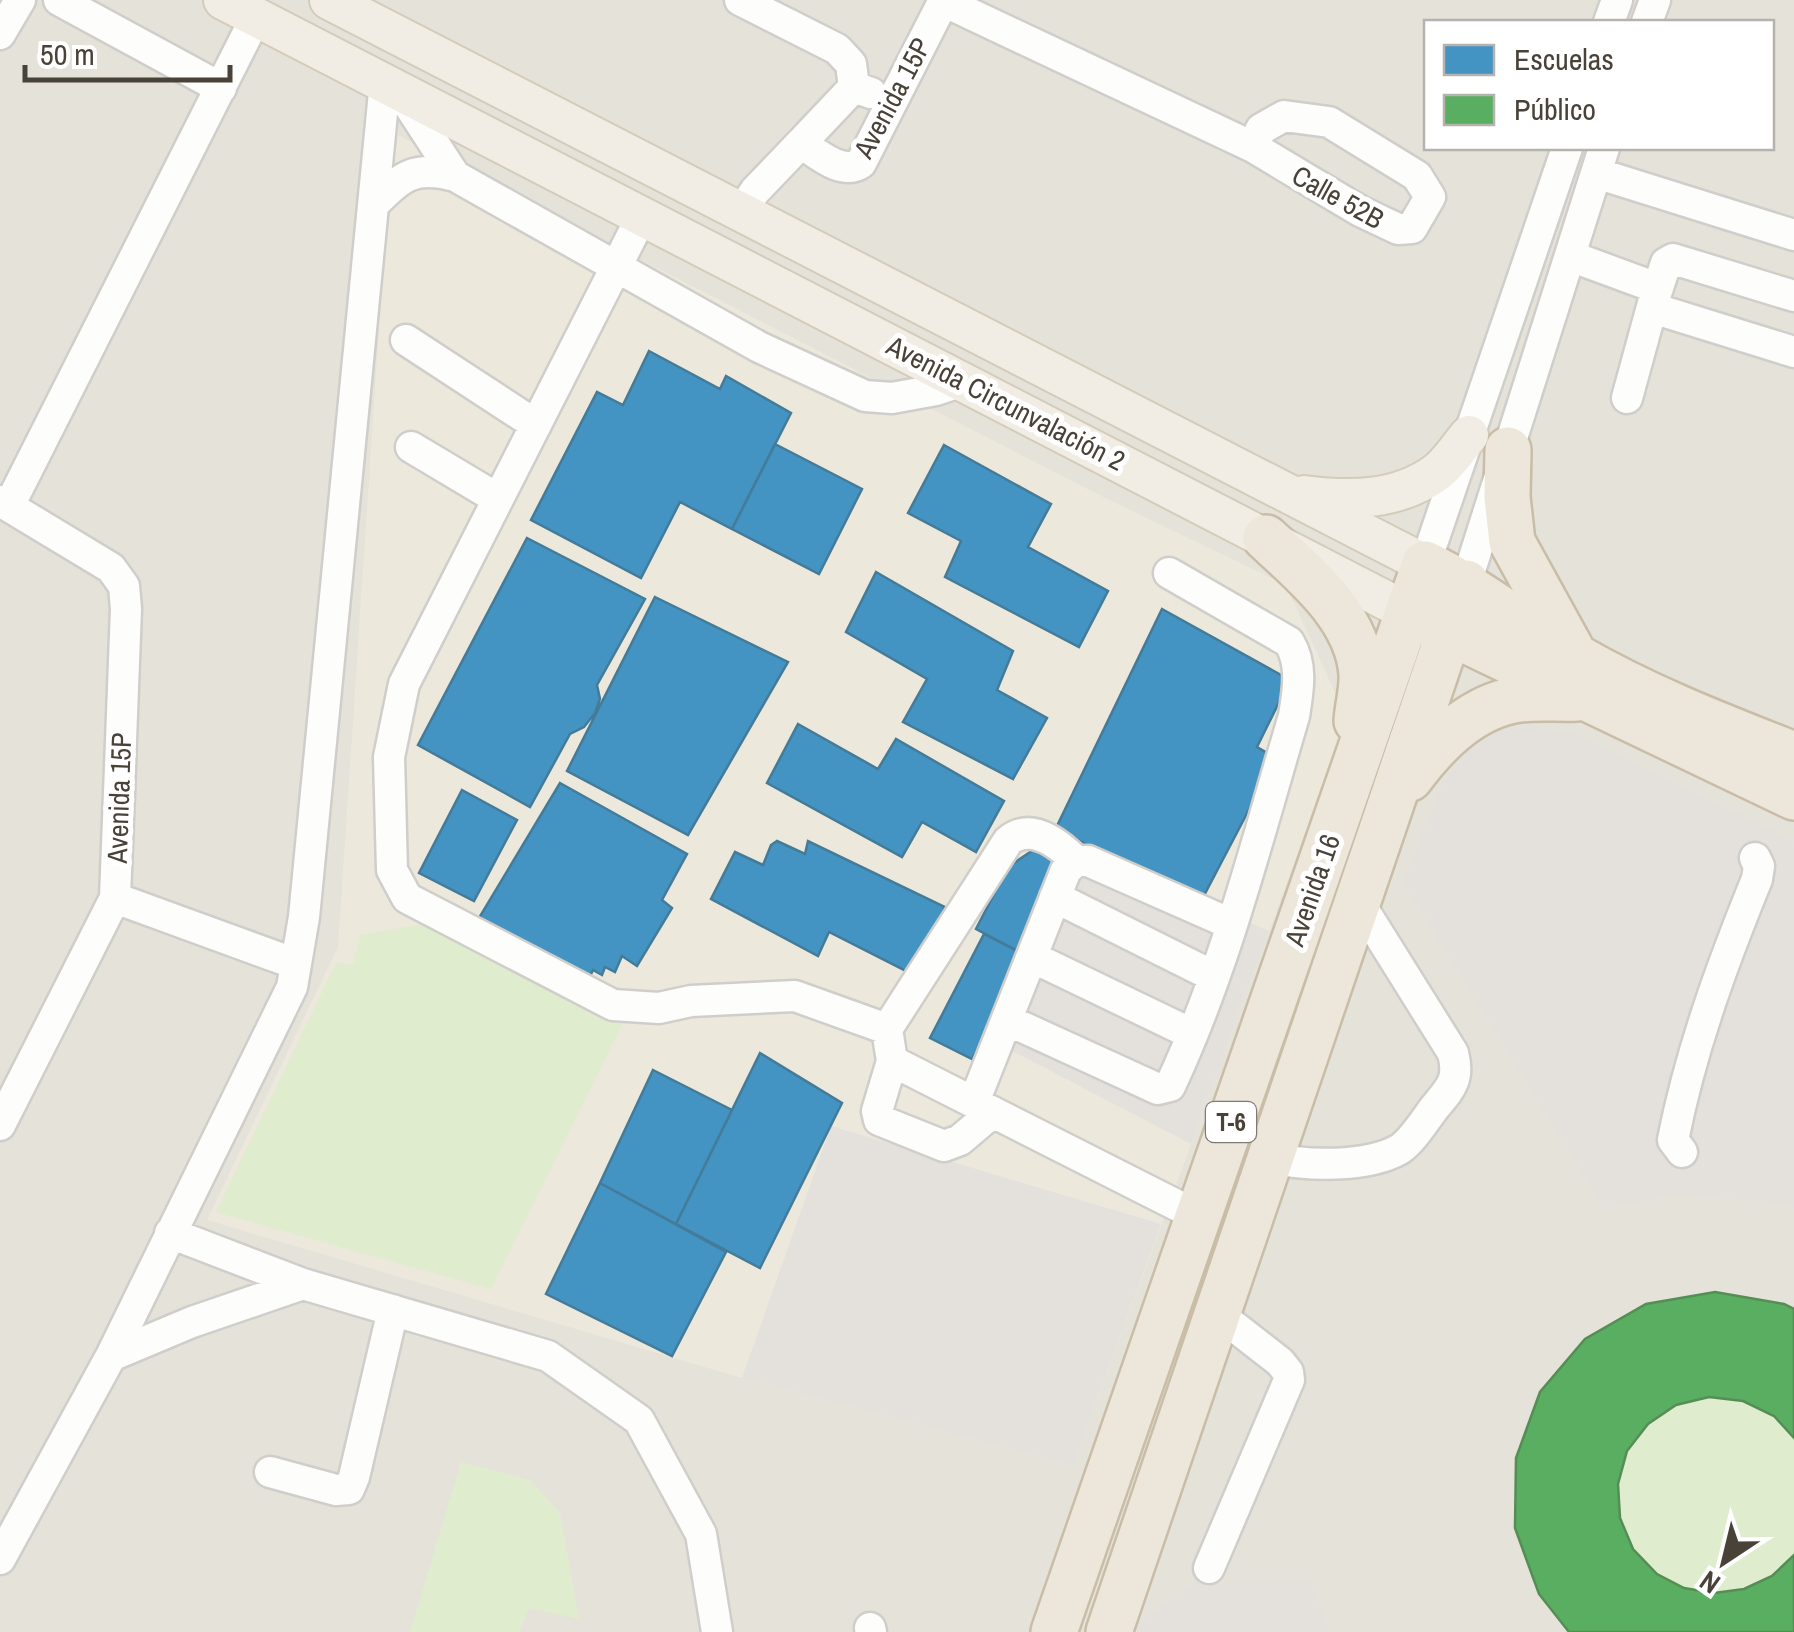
<svg xmlns="http://www.w3.org/2000/svg" width="1794" height="1632" viewBox="0 0 1794 1632" font-family="'Archivo Narrow',sans-serif">
<rect width="100%" height="100%" fill="#f2f0ec"/>
<path fill="#e5e2da" fill-rule="evenodd" d="M0 0H1794V1632H0ZM1426 22H1772V148H1426Z"/>
<path fill="#ece8dc" d="M392 132 1103 497 1286 585 1347 719 1073 1466 742 1378 207 1220 338 947Z"/>
<path fill="#dfeccd" d="M434 922 625 1019 491 1289 216 1212 336 963 353 965 360 935Z
M1715 1292 1784 1304 1794 1309V1632H1569L1539 1594 1515 1528 1646 1304Z
M461 1462 530 1480 560 1513 579 1619 529 1608 519 1632H410Z"/>
<path fill="#e4e1dd" d="M1508 726 1577 734 1794 841V1208L1784 1203 1676 1195 1604 1209 1403 882 1443 782 1468 750Z
M1077 847 1269 931 1191 1144 1010 1050Z
M831 1126 1161 1224 1073 1466 742 1378Z
M1310 1581 1331 1632H1137L1141 1621 1196 1582Z"/>
<path fill="#4393c3" stroke="#447b99" stroke-width="2.5" d="M649 351 720 389 726 376 791 413 732 529 680 502 641 578 531 520 597 392 623 405Z
M775 444 862 489 819 574 732 529Z
M944 445 1051 504 1028 547 1108 591 1079 647 945 577 961 541 908 513Z
M527 538 645 599 597 685 600 699 595 713 584 727 570 734 530 807 418 745Z
M876 572 1013 651 997 690 1047 718 1013 779 903 722 927 679 846 632Z
M655 597 788 662 688 835 567 771Z
M1162 609 1290 680 1257 747 1276 758 1199 905 1056 828Z
M798 724 878 769 896 739 1004 801 976 852 922 822 902 857 767 783Z
M560 783 687 854 662 900 672 908 637 966 622 956 615 972 605 967 602 975 593 970 585 987 473 928Z
M462 790 517 820 474 901 419 873Z
M777 841 805 854 808 841 945 907 912 974 829 932 818 956 711 899 735 852 763 865 771 845Z
M1036 848 1060 855 1027 956 976 929 1008 867Z
M984 934 1027 956 972 1059 930 1038Z
M760 1053 842 1103 760 1268 676 1224Z
M653 1070 732 1110 676 1224 600 1183Z
M600 1183 726 1252 672 1356 546 1294Z"/>
<path fill="#5aae61" stroke="#558e55" stroke-width="2.5" d="M1715 1292 1784 1304 1794 1309V1438L1774 1416 1743 1401 1709 1397 1676 1405 1648 1424 1627 1451 1618 1484 1620 1518 1633 1549 1657 1574 1684 1588 1714 1593 1744 1589 1772 1576 1794 1555V1632H1569L1539 1594 1515 1528 1516 1458 1540 1392 1585 1339 1646 1304Z"/>
<g fill="none" stroke-linecap="round" stroke-linejoin="round">
<defs>
<path id="minor" d="M59 0 221 88
M740 0 837 49 851 64 854 87
M943 1 1253 147 1360 211 1398 229 1412 228 1430 197 1417 176 1329 122 1284 116 1261 129 1253 147
M1609 22 1617 0
M1647 22 1655 0
M0 34 20 0
M399 90 455 176 759 347 865 396 892 398 936 390 963 381
M801 143 854 87 871 93
M1596 173 1794 235
M373 205C402 176 414 165 455 176
M741 212 755 191 801 143C818 154 842 176 861 163L944 0
M642 216 404 684 389 757 392 870 407 898 613 1005 659 1008 691 1001 795 996 887 1029
M1570 256 1657 288
M1794 296 1673 259 1666 263 1653 303 1662 311 1794 352
M406 340 536 425
M1627 398 1653 303
M411 447 498 499
M0 501 111 568 124 586 126 609 115 898 0 1125
M9 506 256 17
M1425 564 1567 148
M1466 583 1604 148
M1076 861C1058 843 1031 822 1008 841L887 1029 892 1061 1198 1216
M1055 897 1213 976
M115 898 296 964
M1032 957 1192 1034
M1007 1020 1158 1089 1170 1086C1225 969 1257 840 1294 716 1298 691 1303 665 1289 642L1169 573
M892 1061 877 1111 879 1120 944 1146 960 1140 993 1112
M974 1102 1066 870 1076 861H1088L1231 924
M1682 1152 1673 1140C1691 1049 1722 965 1757 879L1759 866 1755 858
M1270 1158C1306 1166 1367 1168 1400 1149 1413 1140 1425 1120 1435 1107 1451 1088 1460 1079 1453 1053L1358 901
M170 1233 303 1284
M111 1356 292 987 304 917 385 82
M270 1472 336 1490 349 1489 354 1477 393 1310
M0 1559 111 1356 192 1322 303 1284 548 1356 639 1420 701 1534 717 1632
M1209 1568 1289 1380 1288 1372 1280 1362 1217 1313
M870 1628 871 1632"/>
<path id="major" d="M223 0 1408 612
M329 0 1425 564
M1304 495C1350 501 1398 501 1437 472 1449 463 1459 447 1469 435"/>
<path id="highway" d="M1508 450 1507 497 1512 542 1572 651
M1266 538C1305 574 1358 617 1362 674 1363 689 1358 706 1357 721
M1424 620 1794 797
M1410 778C1435 744 1471 708 1514 700 1533 696 1557 699 1577 698
M1054 1632 1425 564C1479 590 1524 628 1576 657 1645 697 1720 726 1794 755
M1109 1632 1466 583"/>
</defs>
<use href="#minor" stroke="#d0ceca" stroke-width="35"/>
<use href="#major" stroke="#d4ccba" stroke-width="42"/>
<use href="#highway" stroke="#c9bda8" stroke-width="50"/>
<use href="#minor" stroke="#fdfdfc" stroke-width="30"/>
<use href="#major" stroke="#f1ede5" stroke-width="38"/>
<use href="#highway" stroke="#ece7da" stroke-width="45"/>
</g>
<g text-anchor="middle" dominant-baseline="central" stroke-width="10" stroke-linejoin="round" paint-order="stroke">
<rect fill="#fff" stroke="#7f7b74" stroke-width="2.5" x="1206" y="1102" width="50" height="40" rx="8"/>
<g font-size="25" font-weight="bold" fill="#484238">
<text x="1231" y="1122">T-6</text>
</g>
<g font-size="28" fill="#484238" stroke="#fff">
<text transform="translate(892 98) rotate(-62)">Avenida 15P</text>
<text transform="translate(1338 197) rotate(29)">Calle 52B</text>
<text transform="translate(1006 403) rotate(27)">Avenida Circunvalación 2</text>
<text transform="translate(119 798) rotate(-88)">Avenida 15P</text>
<text transform="translate(1312 890) rotate(-71)">Avenida 16</text>
</g>
</g>
<rect x="1424" y="20" width="350" height="130" fill="#ffffff" stroke="#b6b3af" stroke-width="2.5"/>
<rect x="1444" y="45" width="50" height="30" fill="#4393c3" stroke="#b6b3af" stroke-width="2.5"/>
<text x="1514" y="70" font-size="30" fill="#484238">Escuelas</text>
<rect x="1444" y="95" width="50" height="30" fill="#5aae61" stroke="#b6b3af" stroke-width="2.5"/>
<text x="1514" y="120" font-size="30" fill="#484238">Público</text>
<g transform="translate(1724 1562) rotate(215)" stroke="#ffffff" stroke-width="8" paint-order="stroke">
<path d="M0-8L18 38L0 25L-18 38Z" fill="#484238"/>
<text y="-15" font-size="28" font-weight="bold" text-anchor="middle" fill="#484238">N</text>
</g>
<path d="M25 65v15h205v-15" fill="none" stroke="#484238" stroke-width="5"/>
<text x="40" y="65" font-size="30" fill="#484238" stroke="#ffffff" stroke-width="8" paint-order="stroke">50 m</text>
</svg>
